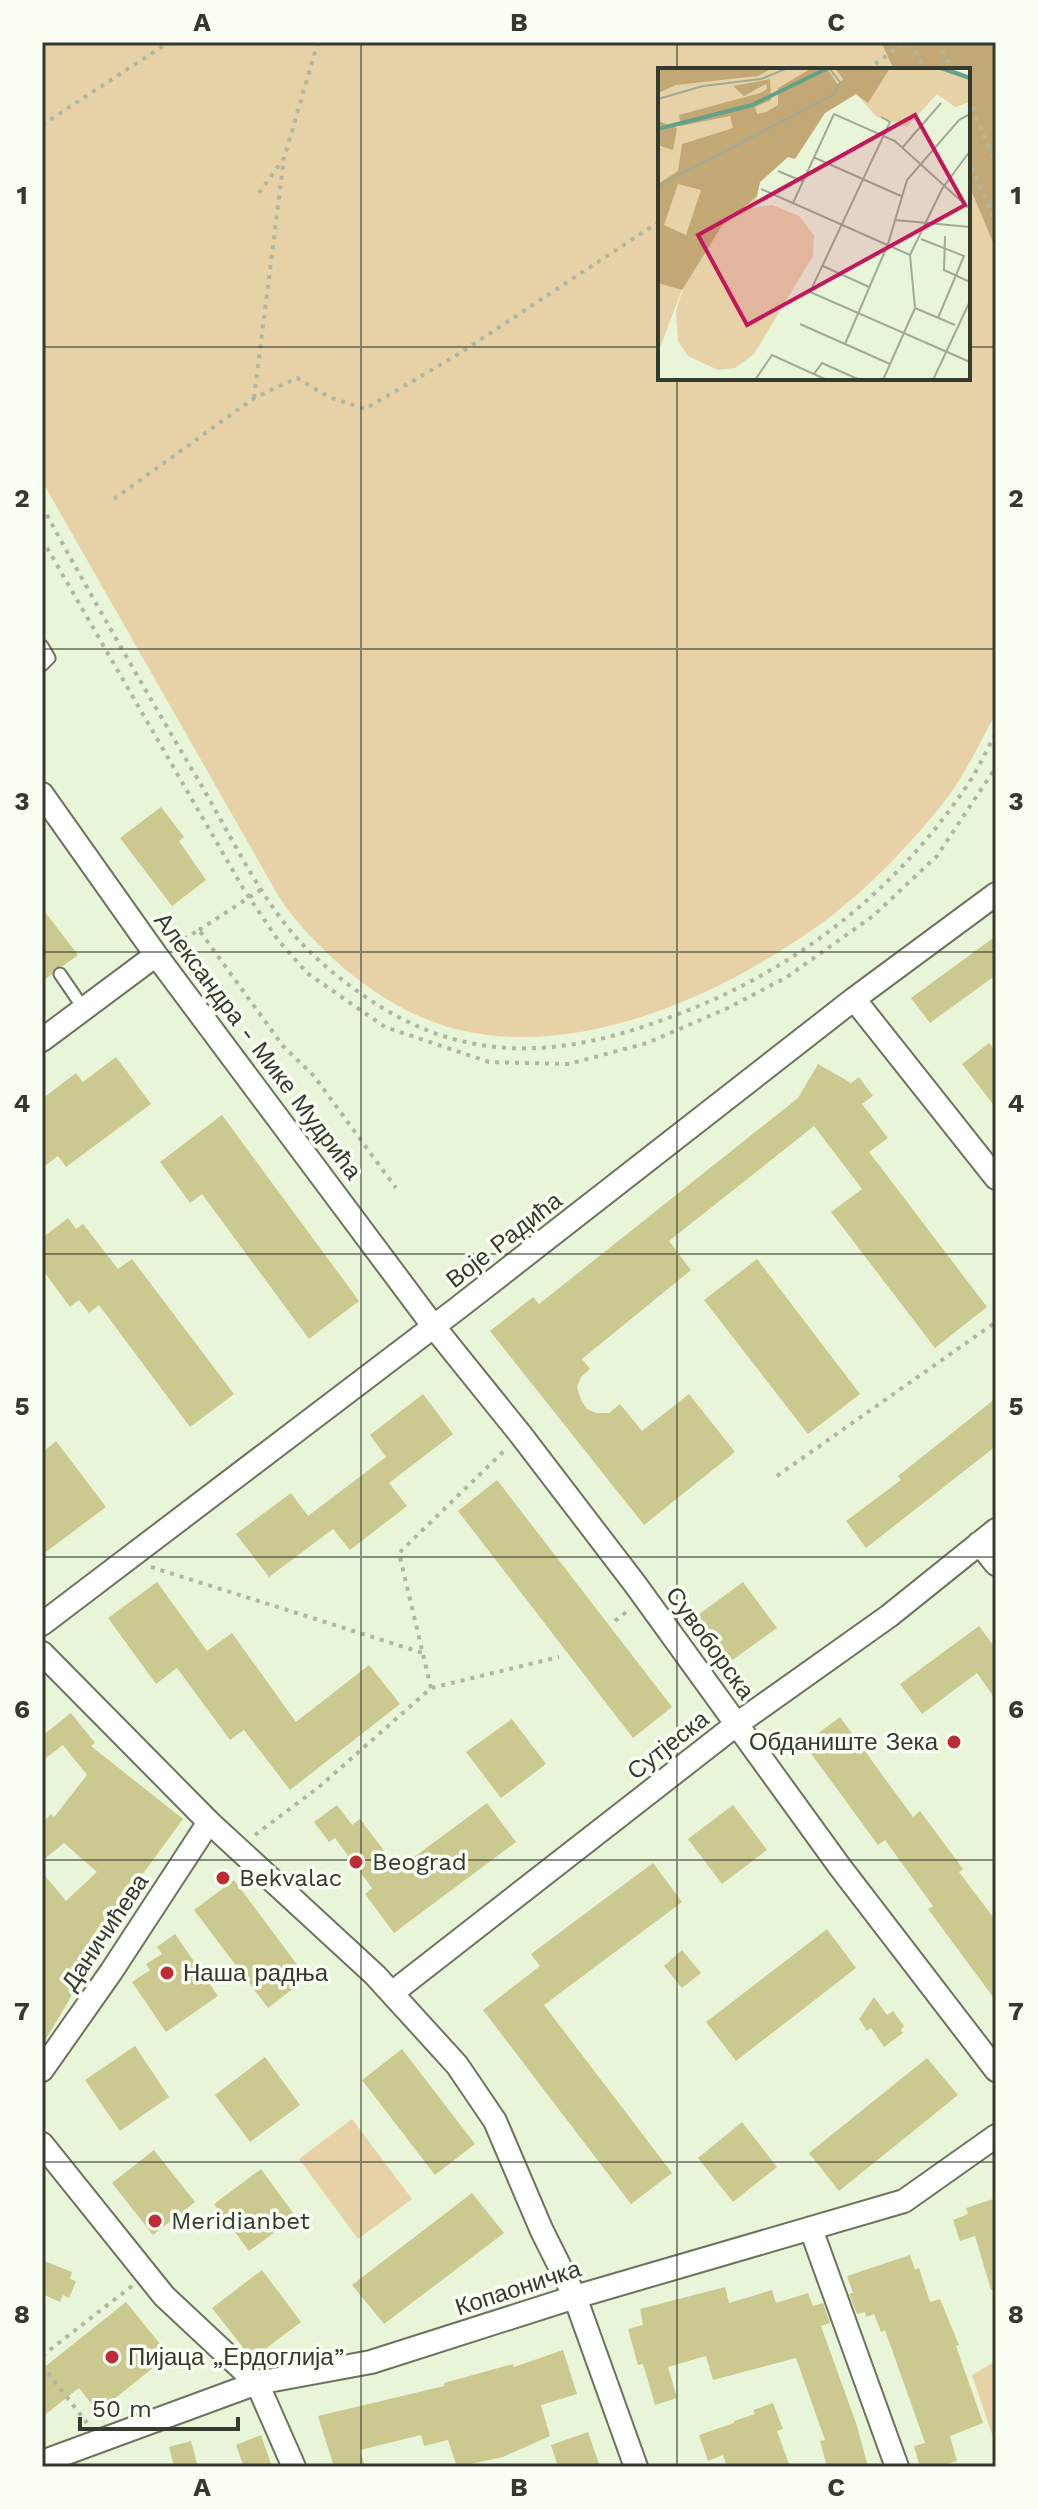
<svg xmlns="http://www.w3.org/2000/svg" width="1038" height="2509" viewBox="0 0 1038 2509" font-family="'Work Sans',sans-serif">
<rect width="100%" height="100%" fill="#e9f5d8"/>
<path fill="#e7d2a7" d="M42 42H881L894 70H660V378H968V183L996 250V712C980 744 963 778 941 806 904 851 862 895 815 928 720 995 587 1055 469 1032 399 1019 335 968 291 914 280 900 271 883 262 867L42 481Z
M352 2119 412 2199 358 2239 299 2159Z
M996 2361V2446L972 2375Z"/>
<path fill="#c2a874" d="M881 42H996V250L968 183V70H894Z"/>
<path fill="#ccc990" d="M161 807 184 837 179 841 206 880 172 906 120 838Z
M42 908 78 955 63 966 55 968 52 974 42 982Z
M996 936V975L930 1023 911 998Z
M989 1043 996 1052V1108L962 1064Z
M116 1057 151 1104 66 1167 58 1156 42 1168V1099L76 1073 83 1082Z
M818 1064 851 1083 859 1077 873 1096 862 1104 888 1138 869 1152 987 1307 935 1348 831 1212 862 1189 814 1126 669 1241 691 1270 582 1359 590 1369 581 1377 577 1387 581 1400 587 1409 596 1413H609L620 1404 642 1431 689 1394 735 1452 644 1525 490 1331 533 1297 539 1304 798 1098Z
M222 1115 359 1301 309 1339 202 1194 190 1203 160 1162Z
M68 1218 76 1229 83 1224 118 1269 132 1259 234 1394 190 1427 99 1305 89 1313 79 1300 70 1307 42 1269V1238Z
M757 1259 860 1394 808 1434 704 1300Z
M423 1394 453 1434 389 1483 407 1506 350 1550 333 1529 269 1577 236 1534 291 1493 308 1516 386 1457 370 1435Z
M996 1398V1446L866 1548 846 1521 901 1480 898 1476Z
M56 1441 106 1507 42 1555V1453Z
M497 1480 672 1707 633 1738 458 1511Z
M157 1582 207 1651 232 1633 296 1722 369 1665 400 1704 290 1790 244 1730 230 1740 177 1668 156 1684 108 1618Z
M743 1582 777 1628 731 1661 698 1615Z
M979 1626 996 1649V1700L977 1673 922 1714 900 1684Z
M71 1713 95 1743 91 1746 183 1819 128 1894 117 1921 96 1958 95 1956 70 1993 72 1995 42 2046V1872L66 1901 97 1872 64 1843 42 1861V1823L51 1814 54 1817 87 1775 63 1745 42 1761V1736Z
M840 1717 913 1817 920 1811 963 1869 959 1872 996 1921V2001L928 1909 933 1906 885 1840 878 1845 804 1744Z
M512 1719 546 1764 501 1798 466 1752Z
M487 1803 516 1842 394 1933 365 1894 372 1888 335 1838 329 1842 314 1822 337 1805 352 1825 360 1819 398 1869Z
M733 1805 767 1850 722 1884 688 1839Z
M653 1863 682 1902 544 2005 672 2173 631 2204 483 2010 540 1966 531 1954Z
M234 1880 307 1978 268 2008 194 1910Z
M827 1929 856 1968 736 2061 706 2022Z
M175 1934 218 1996 166 2032 132 1982 150 1970 146 1964 162 1954 157 1947Z
M682 1950 701 1973 682 1988 664 1966Z
M874 1997 887 2015 893 2011 904 2026 901 2030 903 2033 884 2047 871 2028 867 2031 859 2019Z
M135 2046 169 2097 120 2131 85 2080Z
M402 2049 475 2144 435 2175 362 2080Z
M265 2057 300 2105 250 2142 215 2095Z
M927 2058 958 2095 839 2191 809 2153Z
M742 2122 777 2167 733 2202 698 2158Z
M154 2150 195 2202 153 2235 112 2183Z
M261 2169 296 2217 249 2251 214 2204Z
M472 2193 504 2233 384 2324 352 2285Z
M996 2198V2290H991L975 2236 960 2241 953 2220 968 2214 966 2208Z
M910 2255 915 2270 919 2268 930 2302 940 2299 959 2345 956 2346 983 2423 950 2436 957 2461 946 2464 947 2467H920L914 2446 925 2443 885 2330 881 2332 874 2314 866 2317 865 2312 857 2314 849 2294 853 2293 847 2276Z
M42 2260 72 2272 70 2279 76 2281 69 2298 63 2295 60 2302 42 2294Z
M262 2270 301 2322 252 2359 212 2308Z
M725 2287 729 2303 772 2290 776 2303 808 2293 813 2306 823 2303 830 2323 821 2326 857 2426 868 2467H827L820 2441 825 2440 796 2358 713 2380 706 2356 668 2367 677 2398 655 2405 643 2364 638 2365 628 2329 643 2325 640 2309Z
M126 2302 169 2355 98 2412 79 2388 42 2417V2369Z
M563 2350 577 2394 541 2405 550 2436 503 2457 457 2467 448 2440 424 2446 421 2435 360 2450 365 2467H334L318 2416 444 2386V2383L513 2364 514 2367Z
M773 2403 783 2429 777 2431 790 2467H727L723 2455 708 2461 699 2435 734 2423V2421L755 2414 753 2410Z
M588 2432 600 2467H558L551 2445Z
M261 2435 272 2467H244L236 2445Z
M191 2441 198 2467H174L169 2447Z"/>
<g fill="none" stroke-linecap="round" stroke-linejoin="round">
<defs>
<path id="lane" d="M42 646 49 658 42 665
M60 974 84 1009"/>
<path id="street" d="M42 794 156 955 434 1327 521 1435 635 1584 840 1867 996 2070
M854 999 996 1178
M42 1040 156 955
M979 1543 996 1564
M42 1624 458 1308 854 999 996 894
M42 1653 209 1822 375 1975 457 2065 495 2121 542 2231 575 2297 636 2467
M392 1993 737 1724 889 1616 996 1530
M42 2070 111 1972 209 1822
M42 2144 164 2296 257 2383 294 2467
M811 2229 897 2467
M42 2462 257 2383 371 2362 575 2297 904 2201 996 2136"/>
</defs>
<use href="#lane" stroke="#6b755c" stroke-width="15"/>
<use href="#street" stroke="#6b755c" stroke-width="26"/>
<path stroke="#aeb7a0" stroke-width="4" stroke-dasharray="4 6" stroke-linecap="butt" d="M910 42 925 70
M937 42 953 70
M867 70 905 42
M968 98 996 163
M42 125 169 42
M968 158 996 223
M259 193 284 158 318 42
M254 398 284 158
M114 499 254 398 297 378 329 397 365 409 457 355 660 221
M42 506C92 598 144 688 197 778 228 830 255 889 294 935 313 957 336 976 360 993 471 1073 577 1056 696 1007 806 962 900 885 966 787 978 770 986 751 996 733
M42 539 243 888 278 940 307 973 385 1027 489 1062 569 1064 647 1043 728 1008 787 977 873 916 937 856 996 767
M199 930 262 889
M175 944 199 930 283 1046 314 1076 396 1188
M777 1476 996 1322
M151 1567 423 1653
M615 1621 630 1609
M431 1688 399 1553 507 1448
M255 1835 319 1787 431 1688 559 1657
M42 2356 132 2286
M42 2365 87 2423"/>
<use href="#lane" stroke="#fff" stroke-width="11"/>
<use href="#street" stroke="#fff" stroke-width="22"/>
</g>
<path fill="none" stroke="#353a2f" stroke-width="2" stroke-opacity="0.55" d="M361 42V2467M677 42V70M42 347H660M968 347H996M677 378V2467M42 649H996M42 952H996M42 1254H996M42 1557H996M42 1860H996M42 2162H996"/>
<g fill="#bd2d35" stroke="#fafff3" stroke-width="3">
<circle cx="954" cy="1742" r="8"/>
<circle cx="356" cy="1862" r="8"/>
<circle cx="223" cy="1878" r="8"/>
<circle cx="167" cy="1973" r="8"/>
<circle cx="155" cy="2221" r="8"/>
<circle cx="112" cy="2357" r="8"/>
</g>
<g text-anchor="middle" dominant-baseline="central" stroke-width="7" stroke-linejoin="round" paint-order="stroke">
<g font-size="24" fill="#353a2f" stroke="#fafff3">
<text transform="translate(258 1046) rotate(53)">Александра - Мике Мудрића</text>
<text transform="translate(504 1240) rotate(-38)">Воје Радића</text>
<text transform="translate(710 1643) rotate(54)">Сувоборска</text>
<text transform="translate(668 1745) rotate(-38)">Сутјеска</text>
<text transform="translate(105 1932) rotate(-56)">Даничићева</text>
<text transform="translate(518 2288) rotate(-18)">Копаоничка</text>
</g>
<g font-size="24" fill="#353a2f" stroke="#fafff3" text-anchor="start">
<text x="938" y="1742" text-anchor="end">Обданиште Зека</text>
<text x="372" y="1862">Beograd</text>
<text x="239" y="1878">Bekvalac</text>
<text x="183" y="1973">Наша радња</text>
<text x="171" y="2221">Meridianbet</text>
<text x="128" y="2357">Пијаца „Ердоглија”</text>
</g>
</g>
<g transform="translate(658 68)">
<rect width="312" height="312" fill="#e9f5d8"/>
<path d="M0 0H293L312 8V34L297 39 279 26 249 59 219 49 198 26 167 45 137 91 130 89 102 114 98 135 85 141 114 137 141 148 156 167 155 188 96 286 77 300 60 302 30 288 20 273 18 243 29 208 0 285Z" fill="#e7d2a7"/>
<path d="M0 0H115L100 8 18 17 0 25ZM154 0H169L180 17 185 11 177 0H232L210 35 198 26 167 45 137 91 130 89 102 114 99 128 63 159 24 222 0 215V116L20 103 24 76 75 60 72 48 23 58 21 47 102 25 109 21 108 16 86 28 75 18 112 11 113 32 97 39 99 46 108 44 120 37V20ZM20 116 43 122 28 167 6 157ZM0 53 19 60 15 82 0 77Z" fill="#c2a874" fill-rule="evenodd"/>
<path fill="none" stroke="#63a188" stroke-width="4" d="M283 0 312 10M0 61 94 37 168 1"/>
<path fill="none" stroke="#a1aa94" stroke-width="2" d="M0 31 45 18 103 11 130 0M223 49 232 54 152 224 312 294M244 80 283 35M155 89 243 128M120 103 144 113M0 118 175 27 182 14 171 0M103 121 252 187M135 135 176 46 237 73 312 141M237 152 312 159M287 168 286 202 312 214M263 171 306 188 280 250M165 198 211 219M257 240 297 257M142 256 232 296M187 276 230 176 249 112 301 52 312 46M156 306 164 295 202 312M97 312 114 287 169 312M225 312 257 240 252 187 284 121 312 83M275 312 312 233"/>
<path fill="#c2185b" fill-opacity="0.15" stroke="#c2185b" stroke-width="4" d="M257 47 307 137 89 257 40 167Z"/>
<rect width="312" height="312" fill="none" stroke="#353a2f" stroke-width="4"/>
</g>
<rect width="1038" height="2509" fill="none" stroke="#fafff3" stroke-width="88"/>
<path d="M80 2417v12h158v-12" fill="none" stroke="#353a2f" stroke-width="4"/>
<text x="92" y="2417" font-size="24" fill="#353a2f" stroke="#fafff3" stroke-width="6" paint-order="stroke">50 m</text>
<rect x="44" y="44" width="950" height="2421" fill="none" stroke="#353a2f" stroke-width="3"/>
<g font-size="26" text-anchor="middle" font-weight="bold" fill="#353a2f">
<text x="202" y="31">A</text>
<text x="519" y="31">B</text>
<text x="836" y="31">C</text>
<text x="22" y="204">1</text>
<text x="1016" y="204">1</text>
<text x="22" y="507">2</text>
<text x="1016" y="507">2</text>
<text x="22" y="810">3</text>
<text x="1016" y="810">3</text>
<text x="22" y="1112">4</text>
<text x="1016" y="1112">4</text>
<text x="22" y="1415">5</text>
<text x="1016" y="1415">5</text>
<text x="22" y="1718">6</text>
<text x="1016" y="1718">6</text>
<text x="22" y="2020">7</text>
<text x="1016" y="2020">7</text>
<text x="22" y="2323">8</text>
<text x="1016" y="2323">8</text>
<text x="202" y="2496">A</text>
<text x="519" y="2496">B</text>
<text x="836" y="2496">C</text>
</g>
</svg>
